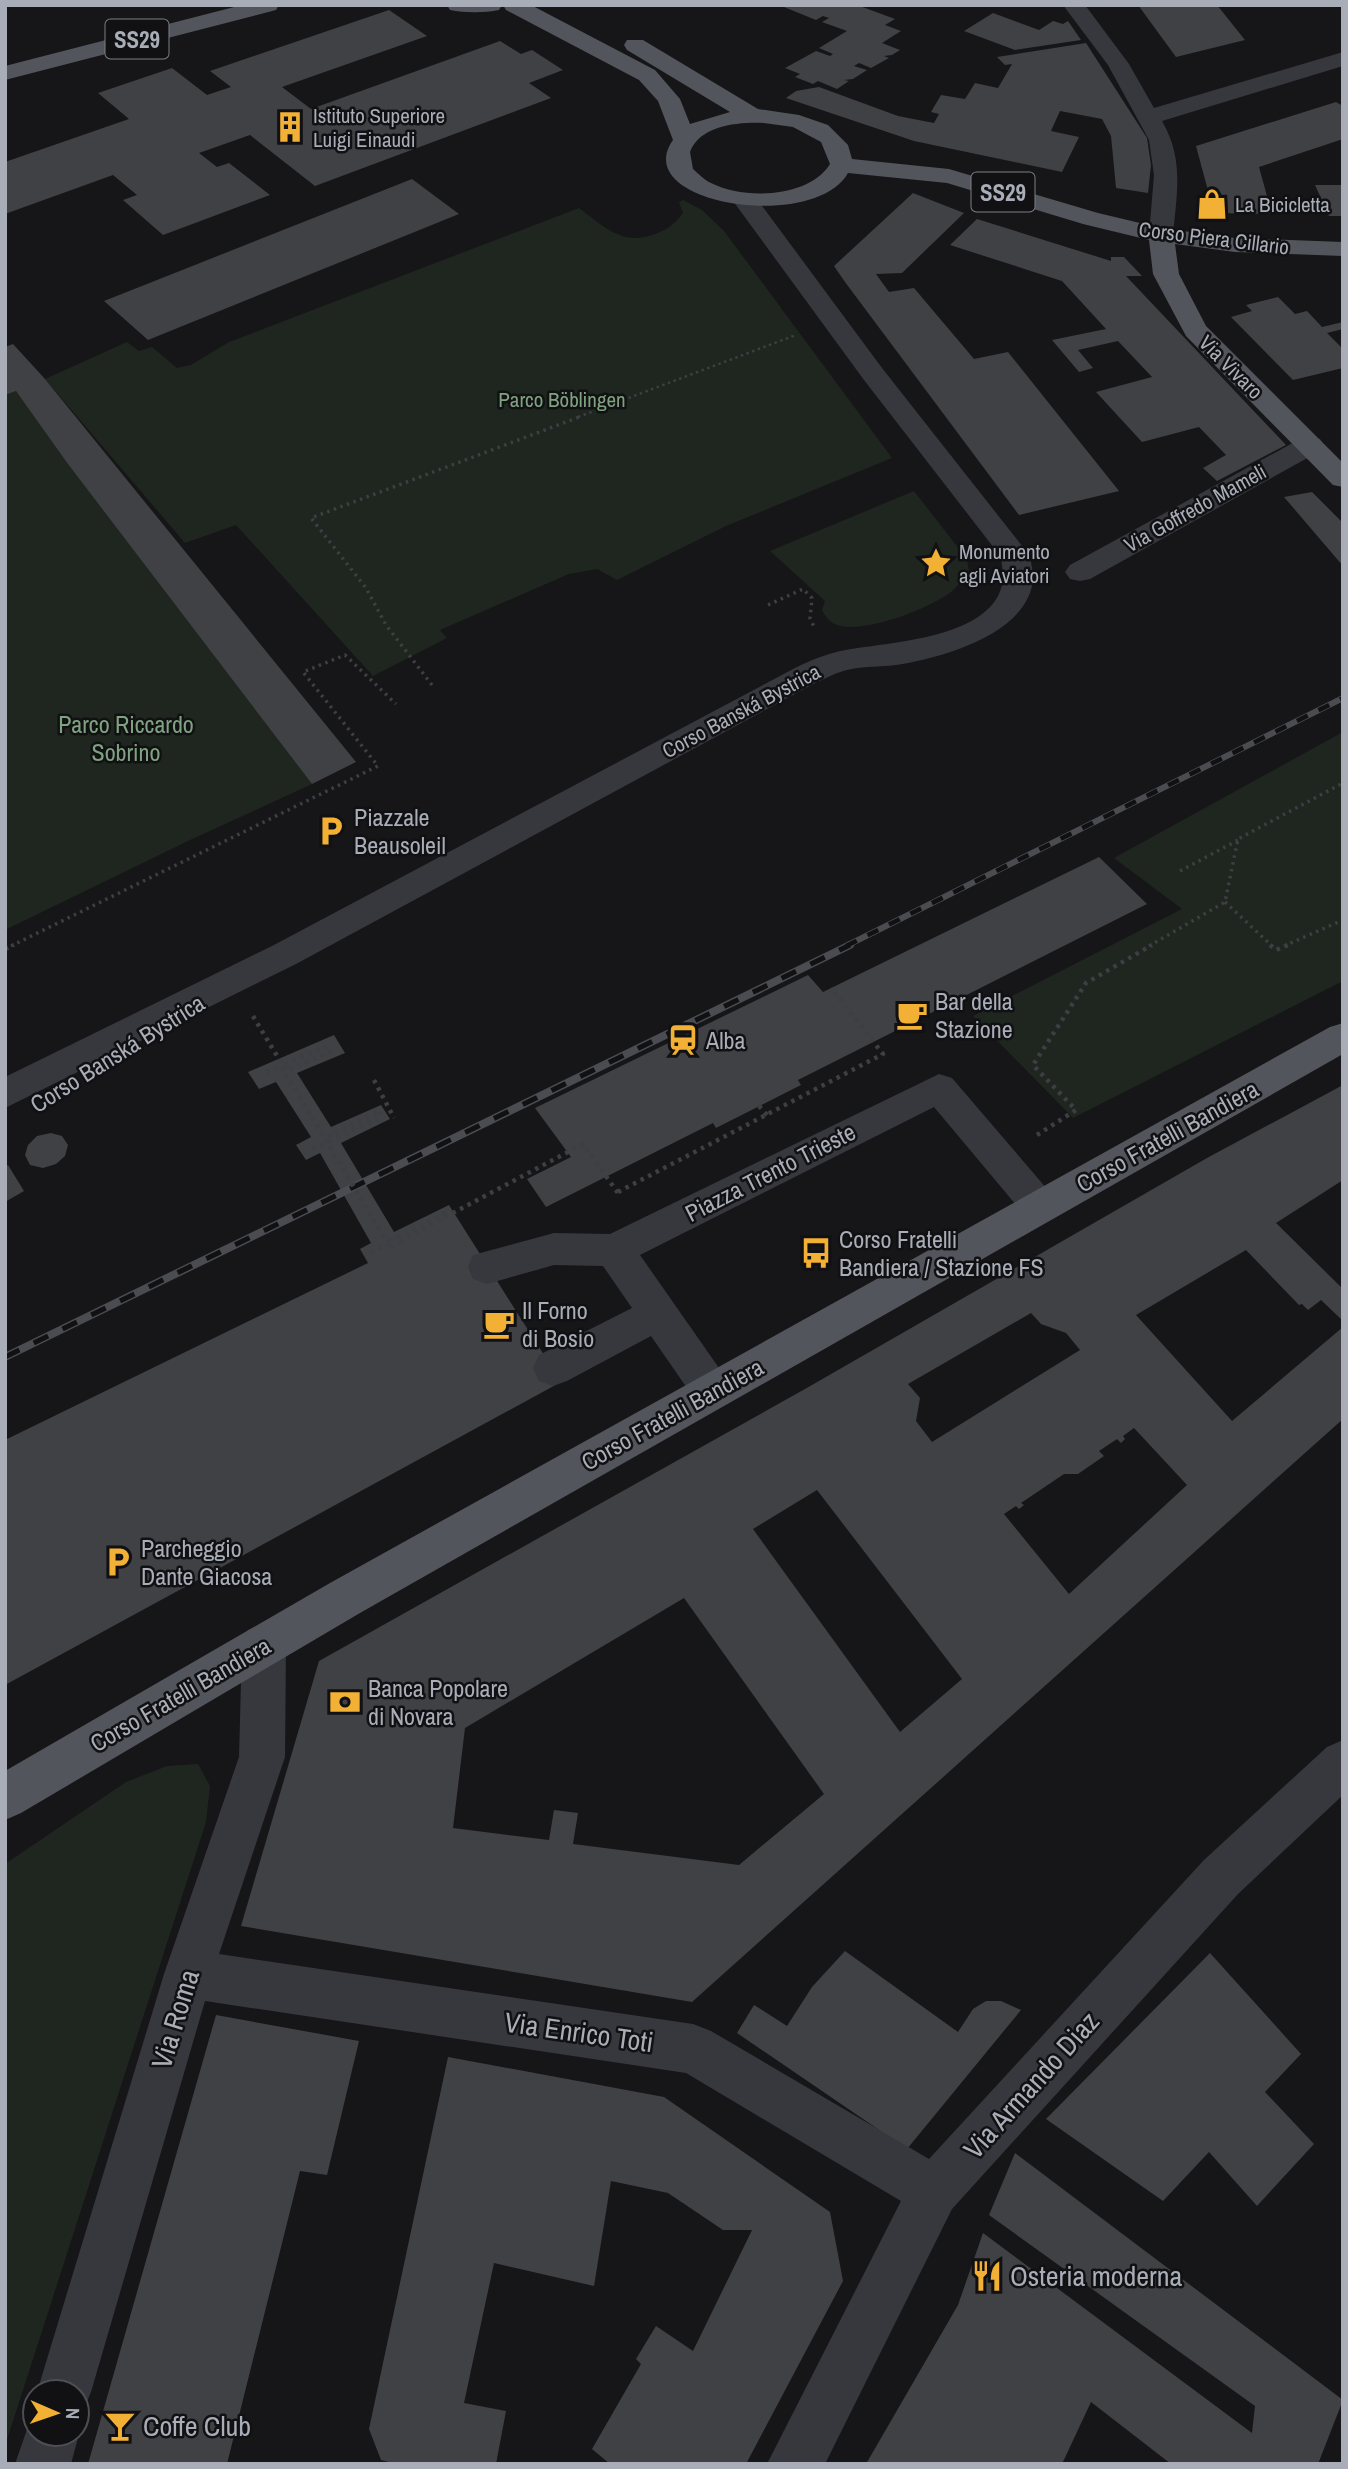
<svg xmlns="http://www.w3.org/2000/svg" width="1348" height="2469" viewBox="0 0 1348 2469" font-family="'Archivo Narrow',sans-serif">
<rect width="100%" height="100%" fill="#161618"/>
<path fill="#1e261f" d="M683 200 702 210 724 231 892 458 726 526 617 580 597 569 569 574 440 630 447 638 373 676 236 525 185 543 45 379 127 342 139 351 152 347 177 368 191 365 229 342 579 208C602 225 622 246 652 235 667 230 673 226 683 213L679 202Z
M16 391 312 784 188 841 5 930V395Z
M914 491 967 559 969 572C963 578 958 586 951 592 929 609 863 634 837 625 829 622 825 616 822 610L825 601 770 551Z
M1343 732V981L1073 1118 973 1016 1182 909 1114 858Z
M198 1764 210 1786 206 1822 5 2446V1864L126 1782 167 1766Z"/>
<path fill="#404145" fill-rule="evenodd" d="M779 5H857L895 19 885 25 901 31 882 43 900 50 892 55 884 56 889 58 871 68 859 63 854 66 867 70 853 79 844 80 849 81 837 89 818 81 813 84 795 77 800 74 785 68 816 51 830 56 833 54 819 48 847 31 822 22 829 18 823 16 816 20Z
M1138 5H1217L1245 40 1176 57Z
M389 10 427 36 282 87 311 109 500 41 521 54 532 50 563 70 529 83 551 98 315 186 250 135 199 153 217 167 229 163 270 195 163 235 123 200 137 195 113 175 5 214V162L129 119 98 93 172 68 207 95 231 87 210 71Z
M993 13 1039 30 1053 21 1063 24 1068 21 1081 40 1015 50 964 31Z
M1086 43 1147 138 1151 165 1148 193 1116 188 1111 136 1102 119 1060 111 1051 131 1079 137 1062 172 914 141 786 98 796 91 819 87 898 116 934 123 939 114 931 112 941 95 965 99 975 83 998 88 1012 64 1005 65 997 57Z
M1336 102 1343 106V139L1259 167 1272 214 1214 213 1196 146Z
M412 179 459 214 148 340 104 301Z
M1315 185H1343V216H1329Z
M913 193 964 213 902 273 876 274 889 292 914 288 974 359 1008 352 1119 491 1019 515 845 282 834 266Z
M977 219 1111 261V257H1124L1142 276H1126L1286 445 1217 481 1203 468 1226 455 1199 427 1142 442 1096 392 1152 377 1118 341 1078 350 1093 368 1079 372 1052 340 1106 329 1062 281 950 245Z
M1278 297 1295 314 1307 311 1322 327 1343 322V329L1327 333 1343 349V368L1293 380 1231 317 1252 311 1246 305Z
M13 344 45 379 356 762 312 784 68 464 16 391 5 395V347Z
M1312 492 1343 523V566L1284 497Z
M1099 857 1147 904 798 1080 801 1085 716 1128 713 1123 546 1207 527 1179 571 1157 535 1108 808 975 823 992Z
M334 1035 345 1053 297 1073 331 1127 381 1105 390 1119 341 1143 394 1232 449 1205 561 1382 5 1685V1440L368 1263 360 1249 371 1243 320 1153 306 1160 296 1145 311 1137 276 1082 259 1089 248 1072Z
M1343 1085V1180L1276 1223 1343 1289V1321L1321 1300 1308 1310 1302 1304 1299 1305 1246 1250 1136 1315 1232 1421 1343 1327V1419L692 2002 241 1926 319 1661 805 1389 1207 1158ZM1031 1313 1041 1324 1066 1333 1080 1350 932 1442 916 1421 920 1398 908 1384ZM1134 1428 1187 1485 1069 1594 1004 1514 1016 1506 1019 1509 1024 1505 1021 1503 1064 1474H1078L1104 1456 1099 1451 1117 1439 1121 1443 1125 1439 1123 1436ZM817 1490 962 1679 900 1732 753 1529ZM684 1598 824 1794 739 1865 573 1844 578 1813 554 1810 549 1840 453 1828 465 1728Z
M51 1133 62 1136 68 1145 65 1156 56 1164 43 1168 30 1165 25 1155 28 1145 37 1136Z
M8 1165 24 1191 5 1202V1167Z
M845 1951 958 2032 973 2009 986 2001H1001L1021 2010 907 2149 737 2033 754 2005 787 2026 812 1987Z
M1210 1953 1301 2054 1265 2092 1314 2144 1257 2206 1209 2152 1163 2201 1046 2119Z
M216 2015 359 2041 327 2175 300 2171 227 2464H88Z
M448 2057 664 2097 830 2212 843 2281 746 2464H610L592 2449 641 2364 636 2359 656 2326 693 2351 752 2230H723L668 2193 611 2181 594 2286 494 2263 464 2403 506 2411 496 2464H396L381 2460 369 2429Z
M1015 2153 1343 2400 1318 2464H1171L1091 2402 1062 2464H866L958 2305 983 2233 1252 2433 1255 2406 989 2215Z"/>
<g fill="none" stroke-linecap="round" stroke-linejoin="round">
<path stroke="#3d3f44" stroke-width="2.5" stroke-dasharray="2.5 3.5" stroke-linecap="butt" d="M578 417 796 335"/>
<path stroke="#3d3f44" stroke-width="3.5" stroke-dasharray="2.5 4.5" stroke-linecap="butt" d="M768 605 803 589 812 598 810 618 815 629
M432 685 386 625 366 588 311 518 582 416
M1180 871 1238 840
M1225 902 1272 946
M11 946 378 766 303 672 345 655 396 704
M1149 946 1225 902 1238 839 1343 783
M1284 946 1343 920"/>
<path stroke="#3d3f44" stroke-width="4.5" stroke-dasharray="3.5 5" stroke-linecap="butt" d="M1270 945 1276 950 1288 945
M5 949 14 945
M253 1016 286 1071 330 1052 327 1046
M266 1072 282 1065
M374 1080 394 1118
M759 1106 768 1116
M1037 1135 1076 1110 1033 1065 1086 983 1152 945
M329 1141 380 1118
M312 1149 329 1141 326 1137 380 1111 381 1114
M618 1192 883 1054 831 988
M400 1241 583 1144 618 1193
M390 1247 402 1241
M371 1252 391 1243 389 1240 446 1213 448 1215"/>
<path fill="#37383d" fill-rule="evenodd" d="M1063 5H1085L1129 64 1154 108 1343 52V66L1162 121C1184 159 1177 192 1173 235L1170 240 1161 242 1152 240 1149 235 1154 175 1149 140 1108 65Z
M745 193 754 195 882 368 1030 556C1031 563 1033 571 1033 577 1031 634 940 658 896 665 880 667 863 666 847 670 837 672 827 678 817 682L296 964 5 1108V1077L272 946 795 668C811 660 828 653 846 650 888 642 997 639 1003 579 1004 572 1001 564 1001 557L864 380 736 205 733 200 736 195Z
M1310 437 1320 439 1324 445 1320 451 1090 579 1080 581 1070 579 1065 572 1070 565 1300 439Z
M939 1074 952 1078 1053 1196 1059 1207 1053 1218 1040 1223 1027 1218 934 1107 640 1255 726 1378 732 1391 726 1404 712 1409 698 1404 651 1336 567 1381 553 1386 539 1381 533 1368 539 1355 632 1308 603 1266 554 1265 487 1284 473 1279 468 1267 473 1255 554 1233 610 1234Z
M264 1624 280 1630 286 1645 285 1757 219 1954 693 2024 711 2031 929 2159 1204 1860 1327 1747 1343 1740V1795L1238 1894 952 2209 825 2464H767L901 2201 686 2073 205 2001 91 2392 83 2411 77 2414V2392H37L164 1974 239 1757 242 1645 248 1630Z
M35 2413V2434H77V2430L79 2434 71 2464H15L32 2415Z"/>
<path fill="#53555c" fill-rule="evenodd" d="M242 5H279L276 10 5 80V66Z
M447 5H502L499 10C484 13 465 13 450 10Z
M503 5H531L655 70 680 99 690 124 730 112 627 50 624 45 627 40H643L758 109 799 115 828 125 848 145 852 159 949 169 1098 213 1161 228 1235 238 1343 242V256L1235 252 1175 244 1179 274 1206 326 1343 463V487L1333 485 1186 336 1153 274 1149 240 1083 224 947 183 848 173C814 233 628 204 673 140L658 101 639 80 506 10ZM764 123 793 127 821 142 830 164C809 198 744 200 711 183 704 180 699 174 693 169L690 152C700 125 739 122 764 123Z
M1343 1023V1054L360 1613 21 1813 5 1820V1771L330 1583 1330 1027Z"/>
<defs>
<path id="rail-far1" d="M846 946 1343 698"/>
<path id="rail" d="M5 1357 850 945"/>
</defs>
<use href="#rail-far1" stroke="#4a4c52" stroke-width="6"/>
<use href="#rail" stroke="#4a4c52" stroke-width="8"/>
<use href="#rail-far1" stroke="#111113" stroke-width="4.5" stroke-dasharray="12" stroke-linecap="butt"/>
<use href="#rail" stroke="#111113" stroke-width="5" stroke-dasharray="16" stroke-linecap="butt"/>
<path stroke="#3d3f44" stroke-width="4.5" stroke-dasharray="3.5 5" stroke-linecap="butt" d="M327 1046 281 1066 390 1247
M377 1112 380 1118
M331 1133 335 1138
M443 1213 446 1220
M396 1236 400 1241"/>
</g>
<defs>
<symbol id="building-bare" viewBox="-9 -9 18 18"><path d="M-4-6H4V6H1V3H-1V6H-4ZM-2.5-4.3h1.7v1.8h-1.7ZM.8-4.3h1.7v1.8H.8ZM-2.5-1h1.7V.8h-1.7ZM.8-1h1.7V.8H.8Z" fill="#f2b134" stroke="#111113" stroke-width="2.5" paint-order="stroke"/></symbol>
<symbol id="shop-bare" viewBox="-9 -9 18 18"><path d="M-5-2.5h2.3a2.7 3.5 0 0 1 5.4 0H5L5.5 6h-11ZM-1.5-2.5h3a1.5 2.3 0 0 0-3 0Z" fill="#f2b134" stroke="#111113" stroke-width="2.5" paint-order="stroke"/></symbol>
<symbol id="sight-bare" viewBox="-9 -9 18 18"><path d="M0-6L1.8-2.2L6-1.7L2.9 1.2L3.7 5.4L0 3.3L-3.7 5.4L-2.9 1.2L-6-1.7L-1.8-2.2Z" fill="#f2b134" stroke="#111113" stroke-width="2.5" paint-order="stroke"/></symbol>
<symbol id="parking-bare" viewBox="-9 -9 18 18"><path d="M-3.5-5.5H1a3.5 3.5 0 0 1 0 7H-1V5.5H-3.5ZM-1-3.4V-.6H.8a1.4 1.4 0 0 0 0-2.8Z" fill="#f2b134" stroke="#111113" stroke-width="2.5" paint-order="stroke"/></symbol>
<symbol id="cafe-bare" viewBox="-9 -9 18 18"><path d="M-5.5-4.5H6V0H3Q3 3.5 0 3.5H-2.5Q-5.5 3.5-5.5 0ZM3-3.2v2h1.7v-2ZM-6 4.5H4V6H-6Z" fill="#f2b134" stroke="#111113" stroke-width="2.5" paint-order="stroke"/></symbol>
<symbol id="station-bare" viewBox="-9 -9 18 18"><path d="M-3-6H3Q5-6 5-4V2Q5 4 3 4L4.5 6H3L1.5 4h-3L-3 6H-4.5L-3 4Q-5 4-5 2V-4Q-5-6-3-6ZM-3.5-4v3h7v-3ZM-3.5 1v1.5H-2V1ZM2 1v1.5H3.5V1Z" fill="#f2b134" stroke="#111113" stroke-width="2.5" paint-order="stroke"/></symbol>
<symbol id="bus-bare" viewBox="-9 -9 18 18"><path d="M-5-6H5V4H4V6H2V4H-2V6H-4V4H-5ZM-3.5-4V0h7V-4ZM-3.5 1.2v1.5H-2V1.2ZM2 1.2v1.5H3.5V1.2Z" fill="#f2b134" stroke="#111113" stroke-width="2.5" paint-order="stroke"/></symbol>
<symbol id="bank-bare" viewBox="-9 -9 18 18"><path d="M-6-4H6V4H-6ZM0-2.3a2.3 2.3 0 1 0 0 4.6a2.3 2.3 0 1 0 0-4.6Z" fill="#f2b134" stroke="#111113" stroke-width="2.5" paint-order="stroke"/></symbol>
<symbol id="restaurant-bare" viewBox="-9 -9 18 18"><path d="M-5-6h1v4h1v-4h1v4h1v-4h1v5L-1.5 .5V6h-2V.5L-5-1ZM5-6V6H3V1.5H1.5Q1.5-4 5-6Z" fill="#f2b134" stroke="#111113" stroke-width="2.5" paint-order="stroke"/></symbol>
<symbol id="bar-bare" viewBox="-9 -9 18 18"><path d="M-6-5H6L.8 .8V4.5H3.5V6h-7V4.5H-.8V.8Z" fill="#f2b134" stroke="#111113" stroke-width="2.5" paint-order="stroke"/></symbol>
</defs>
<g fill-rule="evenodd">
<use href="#building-bare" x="268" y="105" width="44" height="44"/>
<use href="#shop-bare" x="1190" y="182" width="44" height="44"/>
<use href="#sight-bare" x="914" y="541" width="44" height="44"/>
<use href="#parking-bare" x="309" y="809" width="44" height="44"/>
<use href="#cafe-bare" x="890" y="993" width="44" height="44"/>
<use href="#station-bare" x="661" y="1018" width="44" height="44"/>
<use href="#bus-bare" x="794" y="1231" width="44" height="44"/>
<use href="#cafe-bare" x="477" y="1302" width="44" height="44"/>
<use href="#parking-bare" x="96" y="1540" width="44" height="44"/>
<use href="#bank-bare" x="323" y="1680" width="44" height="44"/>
<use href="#restaurant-bare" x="965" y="2254" width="44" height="44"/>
<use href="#bar-bare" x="98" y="2404" width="44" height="44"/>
</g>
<g text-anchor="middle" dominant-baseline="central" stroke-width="5" stroke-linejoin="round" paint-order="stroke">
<g font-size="21" fill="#a8adb8" stroke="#111113" text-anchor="start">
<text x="313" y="115">Istituto Superiore<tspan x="313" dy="24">Luigi Einaudi</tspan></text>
<text x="1235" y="204">La Bicicletta</text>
<text x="959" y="551">Monumento<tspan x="959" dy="24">agli Aviatori</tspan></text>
</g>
<g font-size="21" fill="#a8adb8" stroke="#111113">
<text transform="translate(1214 238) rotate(7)">Corso Piera Cillario</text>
<text transform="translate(1231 367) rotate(45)">Via Vivaro</text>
<text transform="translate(1195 508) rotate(-29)">Via Goffredo Mameli</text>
<text transform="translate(741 711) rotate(-28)">Corso Banská Bystrica</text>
</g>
<g font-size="21" fill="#7fa381" stroke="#111113">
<text x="562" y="399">Parco Böblingen</text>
</g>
<g fill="#111113" stroke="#7b7e86" stroke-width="2">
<rect x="105.5" y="19.5" width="63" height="39" rx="5"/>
<rect x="971.5" y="172.5" width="63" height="39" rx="5"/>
</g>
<g font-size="23" font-weight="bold" fill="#a8adb8">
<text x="137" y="39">SS29</text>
<text x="1003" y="192">SS29</text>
</g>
<g font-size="24" fill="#7fa381" stroke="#111113">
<text x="126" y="724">Parco Riccardo<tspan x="126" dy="28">Sobrino</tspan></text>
</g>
<g font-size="24" fill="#a8adb8" stroke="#111113" text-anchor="start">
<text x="354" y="817">Piazzale<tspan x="354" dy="28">Beausoleil</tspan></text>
<text x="935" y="1001">Bar della<tspan x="935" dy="28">Stazione</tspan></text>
<text x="706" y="1040">Alba</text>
<text x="839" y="1239">Corso Fratelli<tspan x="839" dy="28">Bandiera / Stazione FS</tspan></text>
<text x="522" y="1310">Il Forno<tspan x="522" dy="28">di Bosio</tspan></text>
<text x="141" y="1548">Parcheggio<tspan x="141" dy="28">Dante Giacosa</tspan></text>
<text x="368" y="1688">Banca Popolare<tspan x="368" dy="28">di Novara</tspan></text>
</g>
<g font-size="24" fill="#a8adb8" stroke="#111113">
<text transform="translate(117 1053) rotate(-32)">Corso Banská Bystrica</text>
<text transform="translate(1167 1136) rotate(-29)">Corso Fratelli Bandiera</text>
<text transform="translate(770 1172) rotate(-27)">Piazza Trento Trieste</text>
<text transform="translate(672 1414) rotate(-29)">Corso Fratelli Bandiera</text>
<text transform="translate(180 1694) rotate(-30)">Corso Fratelli Bandiera</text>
</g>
<g font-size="28" fill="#a8adb8" stroke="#111113">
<text transform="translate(175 2019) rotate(-73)">Via Roma</text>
<text transform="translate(579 2032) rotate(8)">Via Enrico Toti</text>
<text transform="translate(1031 2085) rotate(-48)">Via Armando Diaz</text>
</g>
<g font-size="28" fill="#a8adb8" stroke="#111113" text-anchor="start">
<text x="1010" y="2276">Osteria moderna</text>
<text x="143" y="2426">Coffe Club</text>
</g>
</g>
<rect width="1348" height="2469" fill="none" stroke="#a8adb8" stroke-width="14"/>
<g transform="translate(56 2413) rotate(92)"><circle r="33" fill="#111113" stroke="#4d4f55" stroke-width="2"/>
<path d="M0-5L12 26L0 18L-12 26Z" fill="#f2b134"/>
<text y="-10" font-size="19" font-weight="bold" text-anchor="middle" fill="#a8adb8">N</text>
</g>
</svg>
